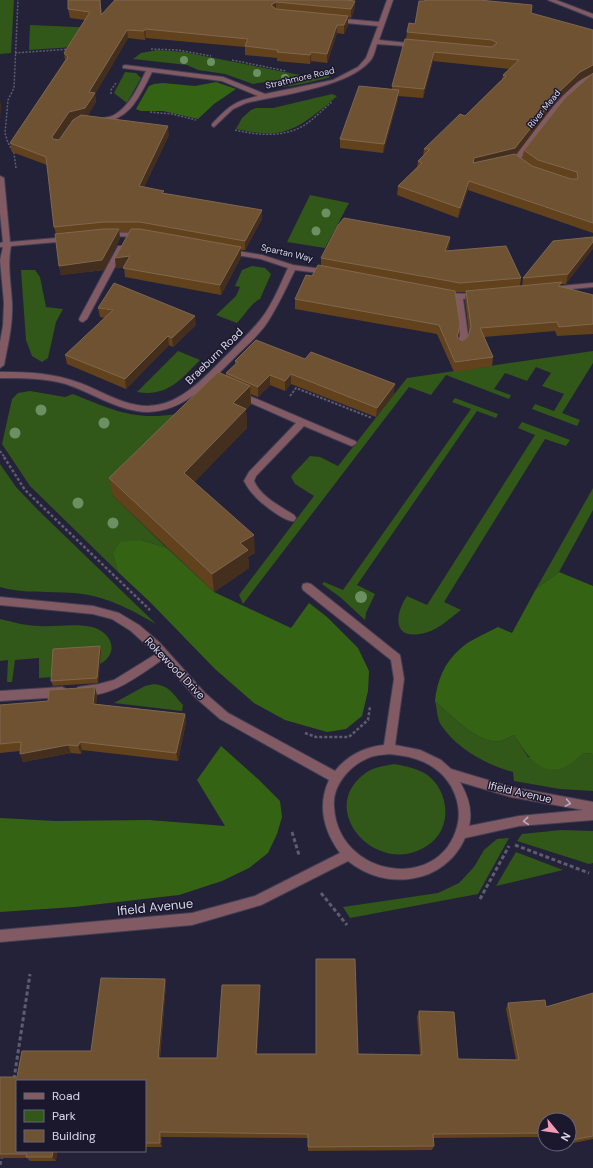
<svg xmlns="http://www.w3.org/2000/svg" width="593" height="1168" viewBox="0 0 593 1168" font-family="'DM Sans',sans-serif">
<rect width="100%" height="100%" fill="#242239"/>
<path fill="#315719" d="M0 0H14L11 53 0 54Z
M30 25 98 28 74 47 29 50Z
M157 50 184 52 305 76 253 84 225 74 198 70 187 65 133 59 141 53Z
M125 72 136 73 141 78 127 103 114 93Z
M326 74 330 77C316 81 282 90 270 86L314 78Z
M332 94 337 96C331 102 324 107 318 112 287 136 274 137 236 129L242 118 251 110 256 108H273Z
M310 195 349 203 325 248 287 242Z
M252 266 265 268 271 274 260 299C250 304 245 315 237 323L216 315 236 296 240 287 235 286 242 270Z
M21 270H35L40 277 46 307 63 309 56 322 48 358 42 362 32 356 26 340Z
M178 351 200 360C180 380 168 397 137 392Z
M593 351V363L562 413 580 420 577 426 532 409 535 404 554 411 564 394 542 386 551 373 536 367 527 381 505 373 494 389 511 395 509 399 446 375 431 395 409 387 243 604 239 595 314 496 295 484 291 477 293 474 310 456 320 457 338 466 407 378Z
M30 391 65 397 73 394C111 409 133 421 176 414L113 496 167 548 141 540 113 554 118 572 30 486 2 444 12 399 18 393Z
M455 398 498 414 496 418 477 411 357 585 375 594 366 613 365 620 340 597 322 584 324 582 343 590 471 409 452 402Z
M522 422 570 440 566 446 545 439 444 602 461 610C449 619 436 632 420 634 391 639 396 612 407 596L427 605 535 435 518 428Z
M0 464 16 487 38 510 156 624C130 609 104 595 73 593 48 591 24 594 0 587Z
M593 488V510L559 572 536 589Z
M0 619C13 622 26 626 39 626 56 627 75 623 92 627 112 632 120 653 100 664V652L53 677 39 678V658L15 660 12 682H7L8 660 0 661Z
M154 684C170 686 173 694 183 705L182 711 114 703 145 686Z
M435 701C451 715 477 744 500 741 504 740 510 737 514 735L528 757 568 765 584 753 593 754V791L560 789 514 781 513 772C487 765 457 749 441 725 437 719 437 708 435 701Z
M394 764C405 766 416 768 426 774 448 789 453 824 432 842 383 883 315 813 363 775 372 767 384 766 394 764Z
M561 830 593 831V863L589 864 517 841 522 834Z
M509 838 478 894 350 918 343 907 438 893 459 883 474 867 484 850 497 839Z
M516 852 563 870 496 886Z"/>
<path fill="#346413" d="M216 82 236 89 214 104 198 119 163 111H141L136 109 149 86 154 84 163 83 195 86Z
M141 540 167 548 214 592 291 628 309 603 327 617 358 648 369 671 368 691 362 716 346 729 327 732 285 720 254 703 215 669 150 602 118 572 113 554 120 542Z
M559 572 593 586V754L584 753C577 758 568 768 558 769 536 773 524 750 514 735 510 737 504 740 500 741 477 744 451 715 435 701 437 681 444 663 460 649 469 640 487 633 498 627L512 633 536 589Z
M221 746 258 779 280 801 282 817 277 834 268 853 249 868 222 881 179 895 74 907 0 912V818L55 821 149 820 225 826 197 780Z"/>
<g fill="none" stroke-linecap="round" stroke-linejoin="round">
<defs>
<path id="minor" d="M387 0H393L379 40 417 44 420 46 419 47 377 44C375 50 374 57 370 61 348 87 280 95 246 103L233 109 214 127 212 126V124C228 107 234 101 258 96L222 81 152 72C139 97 131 119 100 123L97 121C101 117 109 118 114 115 130 106 138 87 146 71L123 68V66L125 65 223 77 265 94 333 80 358 67 366 58 378 26 335 22 332 20 335 18 379 22Z
M548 0H556L593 14V18Z
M593 73V78C562 100 541 130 520 160L525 166 521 168 519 167 513 160C529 137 567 82 593 73Z
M0 176 4 178 10 242 68 237 72 239 68 241 11 246C7 266 11 283 12 303 13 324 8 344 4 365L0 368V342L3 326 4 303 0 260 3 247H0V243L3 242 0 213Z
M105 232 140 233 144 235 140 237 108 236 104 234Z
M118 246H124L125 248 87 319 83 322 80 321 79 319Z
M225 249 262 255 293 265 328 270 332 272 328 274 295 270C286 288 278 306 267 323 258 336 246 346 236 356 209 383 179 418 137 411 112 407 90 392 66 384 45 378 22 378 0 378V372C28 372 54 373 80 383 99 390 117 402 137 405 177 412 204 377 230 352 243 339 256 327 266 312 275 298 281 283 288 268L261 259 225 253Z
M593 283V287L549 291 545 289 549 287Z
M441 293 478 294 482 296 478 298 463 299 468 335 464 348H458L457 346 460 335 455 299 441 297Z
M238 391 355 441 357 443 352 446 349 445 304 426 256 476 254 481C261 497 280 506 294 515L296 518 294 521C286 523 259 502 253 494 249 490 247 486 244 481L249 472 296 423 235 396 234 394Z
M307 583 311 584 400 655 404 679 395 745 420 750 441 760 451 769 511 787 593 802V820L519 826 465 838C445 884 386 892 348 861L261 905 192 925 0 942V930L192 913 255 896 340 853C324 831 317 806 329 780L220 719 197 699 162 660C141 674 105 703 78 693L77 690 78 687 99 684 114 680 156 654 131 631 112 619 93 614 0 605V597L93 606 119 613 139 625 159 642 205 693 228 713 335 771C347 756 364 747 384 745L394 679 391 660 303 590 302 587 303 584ZM389 754C414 756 437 763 451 786 458 799 461 813 457 827 439 893 338 877 334 807 332 786 349 766 368 758 375 755 382 755 389 754ZM460 782 511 797 583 810 519 816 469 826C473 810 468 796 460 782Z
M62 687 66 689 67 692 66 695 62 697 0 701V691Z"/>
</defs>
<use href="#minor" stroke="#413f55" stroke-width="2"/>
<path stroke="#5e5c71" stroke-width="1.5" stroke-dasharray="2 1.5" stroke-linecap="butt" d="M107 10 115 0
M151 49 178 50 211 56
M15 53 70 49
M232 60 286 71
M111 94V90L116 83
M150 112 172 114 196 120
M235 130C257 135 282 138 303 126 313 120 322 110 332 102
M16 168 14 153 8 143 5 133 8 100 14 88 18 0"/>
<path stroke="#5e5c71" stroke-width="2" stroke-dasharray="2.5 1.5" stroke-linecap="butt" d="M290 396 296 388 372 418
M0 451 5 458"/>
<path stroke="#5e5c71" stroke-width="2.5" stroke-dasharray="3 2" stroke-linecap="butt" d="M4 457 25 490 150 610
M305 733 316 737H349L368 720 370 707"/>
<path stroke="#5e5c71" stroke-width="3" stroke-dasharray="4 2.5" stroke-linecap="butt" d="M292 832 299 855
M515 845 589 873
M321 893 347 925
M480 899 509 846
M14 1079 30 974
M0 1165 2 1155"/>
<use href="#minor" fill="#825a63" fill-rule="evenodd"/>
</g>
<g fill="#6c9061">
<circle cx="184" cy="60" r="4"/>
<circle cx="211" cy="62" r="4"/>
<circle cx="257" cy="73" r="4"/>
<circle cx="285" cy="78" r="4"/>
<circle cx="326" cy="213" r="4.5"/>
<circle cx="316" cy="231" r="4.5"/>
<circle cx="41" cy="410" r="5.5"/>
<circle cx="104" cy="423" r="5.5"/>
<circle cx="15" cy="433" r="5.5"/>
<circle cx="78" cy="503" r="5.5"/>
<circle cx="113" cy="523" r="5.5"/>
<circle cx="361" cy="597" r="6"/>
</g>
<path fill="#62421c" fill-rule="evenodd" d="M100 0 102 14 115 0H349V1H355L354 10 351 18 348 17V25L344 34 337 33 327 63 311 61 310 64 277 61V58L245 55V47L146 38 145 40 128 38 95 94 96 102 87 116 169 135 144 187 164 194 262 210V219L245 250H241V257L221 295 125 277 124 267 116 268 115 258 129 232H119L120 238 104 270 61 275 59 266 56 234 54 227 47 165 12 152 10 143 65 60 64 53 85 20 70 18 68 9ZM71 121H72L59 140H58Z
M531 13 593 73 578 81 557 101 516 155 522 159 524 150 593 73V233L468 190 458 218 397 195 398 186 417 167 418 161 423 156 424 149 465 116 502 79 503 75 510 69 433 61 423 98 398 96V100L383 153 340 148V139L392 90V86L406 39 407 32 415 24Z
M450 237 449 247 447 251 521 278 520 286H522L523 278 593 237 566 284H561V287L593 295V334L557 336 555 331 484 337 493 357 492 366 454 372 437 334 295 309V299L312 276 321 265V258ZM455 292H466L465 300 469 333 468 337 462 341 458 338 460 325Z
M98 308 196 325 173 347 169 345 126 389 67 364 65 355 105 318 100 317Z
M235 361 394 394 376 417 291 384 285 391 270 385 258 397 251 394V404L246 410 247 428 194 482 255 553 248 557 249 568 214 592 113 496 109 478 226 375V373L235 364Z
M100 646 101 651 98 683 53 686 51 681Z
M95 687 97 696 96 704 185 714 186 722 178 761 82 750 81 754 71 753 23 762 20 751 0 753V705L48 701Z
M165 979 166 985 160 1058H217L260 991 257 1054H358L420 1055 417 1017 419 1011 458 1059 516 1060 506 1009 508 1003 546 1007 593 993V1139L568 1144H569V1120H545V1137L434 1138V1146L432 1150 308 1151V1138L162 1137V1147H145V1081L17 1151H57L56 1161H30L27 1158H0V1077H17L91 1051Z"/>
<path fill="#442f1f" d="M355 1 354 10 351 18V9Z
M276 2V11L271 5Z
M348 16V25L344 34V25Z
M337 25V33L327 63V54Z
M145 29 146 38 145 40 144 31Z
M127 30 128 38 95 94 96 102 87 117 71 121 54 146 52 137 69 112 89 92Z
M311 52V61L310 64V55Z
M434 52 433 61 423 98 424 89Z
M593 65V73L578 81 557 101 513 158 473 168 474 158 559 92 580 72Z
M399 90 398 100 383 153 384 144Z
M0 100 1 106 0 120Z
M168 126 169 135 140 195 139 186Z
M469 181 468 190 458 218 460 208Z
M262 210V219L245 250V241Z
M119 229 120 238 104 270 61 275 59 266Z
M450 237 449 247 444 261 445 251Z
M593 242V249L566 284 568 274Z
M241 247V257L221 295 220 285Z
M130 256 132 266 116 268 115 258Z
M195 316 196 325 173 347 172 338Z
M168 336 169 345 126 389 125 379Z
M291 374V384L285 391V381Z
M270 375V385L258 397V387Z
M395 384 394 394 376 417 377 408Z
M250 386 251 404 246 410 247 428 186 491 184 473 233 403Z
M254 535 255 553 248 557 249 568 214 592 212 574 240 543Z
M100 646 101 651 98 683 97 678Z
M95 687 97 696 95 712 93 704Z
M185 714 186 722 178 761 176 753Z
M80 742 82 750 81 754 78 746Z
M68 745 71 753 23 762 20 754Z
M165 979 166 985 159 1063 158 1058Z
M260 985V991L257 1059 256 1054Z
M160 1132 162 1137V1147L160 1143Z
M53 1151H57L56 1161 52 1157Z"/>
<path fill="#6f5232" stroke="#7f674f" d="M68 0H100L101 15 115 0H346L355 1 351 9 276 2 271 5 276 9 348 16 344 25H337L327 54 311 52 310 55 277 52 278 50 245 46 248 39 145 29 144 31 127 30 89 92 95 93 85 108 69 112 52 137 53 139 59 140 73 120 81 115 168 126 139 186 164 191 162 193 262 210 245 241 140 222H104L54 227 46 157 10 143 68 57 64 53 90 12 68 9Z
M425 0H479L532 5 531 13 593 30V65L580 72 559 92 515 148 474 158 473 163 515 154 532 166 571 179H578L577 172 538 160 524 150 565 98 593 73V223L469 181 460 208 398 186 422 163 418 161 430 149H424L460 114 465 116 506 76 503 75 519 60 434 52 424 89 392 86 405 39 492 47 497 43 492 40 407 32 409 23 415 24 419 1H424Z
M359 86 399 90 384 144 340 139Z
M344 218 450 237 445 251 506 246 521 278 460 283 321 258 338 225Z
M104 229H119L102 260 59 266 55 234Z
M131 229H140L241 247 220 285 123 268 130 256 115 258Z
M593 237V242L568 274 523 278 553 241Z
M318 265 455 291 460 325 457 337 462 341 468 337 471 326 466 291 562 282 558 286 593 295V324L559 327 557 322 480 328 493 357 455 362 439 325 295 299 306 275 312 276Z
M114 283 195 316 172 338 168 336 125 379 65 355 113 310 98 308Z
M256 340 305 359 311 352 395 384 377 408 291 374 285 381 270 375 258 387 226 373 238 362 235 361Z
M218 372 250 386 233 403 246 409 184 473 254 535 240 543 248 550 212 574 109 478Z
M100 646 97 678 51 681 53 649Z
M95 687 93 704 185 714 176 753 80 742 78 746 68 745 20 754 21 742 0 744V705L48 701 49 690Z
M316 959H355L358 1054 422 1055 419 1011 454 1012 458 1059 519 1060 508 1003 545 1000 546 1007 593 993V1136L572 1140 570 1133H569V1120H545V1133L433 1134 434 1146 308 1147V1134L160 1132V1143H145V1081H17V1151H53L52 1157H26L27 1154H0V1077H17L22 1051H91L101 978 165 979 158 1058H217L222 985H260L256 1054H316Z"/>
<defs><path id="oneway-chevron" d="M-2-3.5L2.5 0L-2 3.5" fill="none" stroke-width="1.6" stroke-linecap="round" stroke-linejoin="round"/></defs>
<g stroke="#bbacb9">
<use href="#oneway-chevron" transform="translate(568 803) rotate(10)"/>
<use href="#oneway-chevron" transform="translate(526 821) rotate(175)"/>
</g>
<g text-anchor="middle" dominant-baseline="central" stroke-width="3" stroke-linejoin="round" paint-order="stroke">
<g font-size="9" fill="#d9d8e8" stroke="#1b182e">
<text transform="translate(300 78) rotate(-13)">Strathmore Road</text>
<text transform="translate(544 109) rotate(-51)">River Mead</text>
<text transform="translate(287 253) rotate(13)">Spartan Way</text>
</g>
<g font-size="11" fill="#d9d8e8" stroke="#1b182e">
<text transform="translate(214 356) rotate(-44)">Braeburn Road</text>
<text transform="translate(175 668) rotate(46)">Rokewood Drive</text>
<text transform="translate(520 792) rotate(13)">Ifield Avenue</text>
</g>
<g font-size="13" fill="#d9d8e8" stroke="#1b182e">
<text transform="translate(155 907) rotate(-6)">Ifield Avenue</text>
</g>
</g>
<rect x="16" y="1080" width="130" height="72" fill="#1b182e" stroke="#676578"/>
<rect x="24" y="1093" width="20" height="6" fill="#825a63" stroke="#676578"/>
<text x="52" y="1100" font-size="12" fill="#d9d8e8">Road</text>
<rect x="24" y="1110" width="20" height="12" fill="#315719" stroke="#676578"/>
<text x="52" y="1120" font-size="12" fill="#d9d8e8">Park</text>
<rect x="24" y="1130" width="20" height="12" fill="#6f5232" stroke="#676578"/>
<text x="52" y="1140" font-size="12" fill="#d9d8e8">Building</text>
<g transform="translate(557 1132) rotate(119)"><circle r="19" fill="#1b182e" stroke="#676578"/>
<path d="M0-3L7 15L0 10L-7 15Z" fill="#f19ab2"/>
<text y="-6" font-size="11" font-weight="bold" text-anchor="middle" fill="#d9d8e8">N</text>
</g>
</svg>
